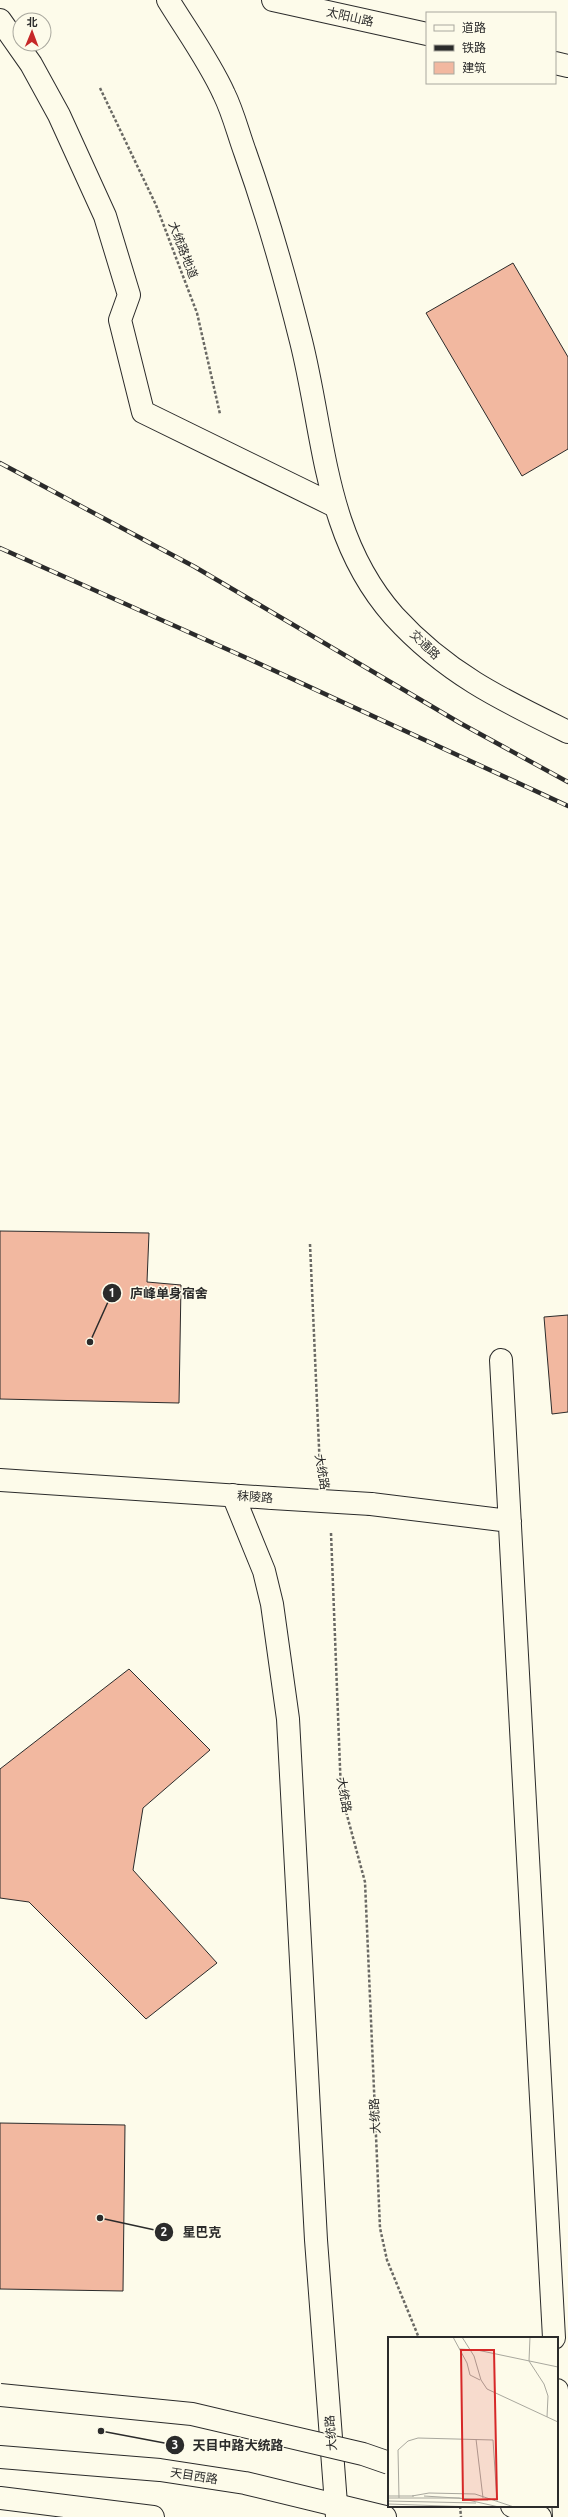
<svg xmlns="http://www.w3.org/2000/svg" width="568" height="2517" viewBox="0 0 568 2517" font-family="Ubuntu,'Noto Sans SC',sans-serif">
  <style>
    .building { fill: #f2b8a0; stroke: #2b2b2b }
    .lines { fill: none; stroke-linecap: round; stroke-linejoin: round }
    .minor-casing { stroke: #2b2b2b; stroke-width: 24 }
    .major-casing { stroke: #2b2b2b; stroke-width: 24 }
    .highway-casing { stroke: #2b2b2b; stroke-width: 24 }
    .path { stroke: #6a6964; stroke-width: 2.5; stroke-dasharray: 3 2; stroke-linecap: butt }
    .minor { stroke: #fdfbea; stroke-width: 22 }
    .major { stroke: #fdfbea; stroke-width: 22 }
    .highway { stroke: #fdfbea; stroke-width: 22 }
    .rail-casing { stroke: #2b2b2b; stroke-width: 4.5 }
    .rail { stroke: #fdfbea; stroke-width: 3; stroke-dasharray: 9; stroke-linecap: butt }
    .minor-bridge-casing { stroke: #2b2b2b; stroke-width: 24; stroke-linecap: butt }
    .highway-bridge-casing { stroke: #2b2b2b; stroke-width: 24; stroke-linecap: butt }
    .minor-bridge { stroke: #fdfbea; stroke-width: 22 }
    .highway-bridge { stroke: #fdfbea; stroke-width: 22 }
    .labels { text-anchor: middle; stroke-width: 3; stroke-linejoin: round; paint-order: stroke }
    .street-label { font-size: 12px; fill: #2b2b2b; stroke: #fdfbea }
    .inset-road { fill: none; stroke: #a9a89e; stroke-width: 1 }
    .view { fill: #d62828; fill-opacity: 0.15; stroke: #d62828; stroke-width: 2 }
    .inset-edge { fill: none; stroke: #2b2b2b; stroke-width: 2 }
    .leader { fill: none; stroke: #2b2b2b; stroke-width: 1.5 }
    .callout-dot { fill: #2b2b2b; stroke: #fdfbea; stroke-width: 1.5 }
    .mark-label { font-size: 12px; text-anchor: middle; font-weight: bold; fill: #fff }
    .callout-label { font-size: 13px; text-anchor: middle; font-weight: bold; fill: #2b2b2b; stroke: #fdfbea; stroke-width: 3; stroke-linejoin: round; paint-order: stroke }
  </style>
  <rect width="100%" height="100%" fill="#fdfbea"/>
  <path class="building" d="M513,263L568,357V449L522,476L426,313Z
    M0,1231L149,1233L147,1282L181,1285L179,1403L0,1399Z
    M568,1315V1412L552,1414L544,1317Z
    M129,1669L210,1750L143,1808L133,1870L217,1963L146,2019L29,1902L0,1898V1769Z
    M0,2123L125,2125L123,2291L0,2289Z"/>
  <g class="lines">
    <defs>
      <path id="minor" d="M168,0C187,31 209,61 224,94C233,112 238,133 245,152C267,214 285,277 301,341C325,437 324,537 394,616C446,673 500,699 568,732
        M273,0L427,34
        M0,20L31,64L59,115L105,216L129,295L120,320L143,412L335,506
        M555,63L568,66
        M501,1360L554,2338
        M0,1480L272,1498
        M233,1495L264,1571L272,1604L288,1719L316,2240L337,2517
        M371,1504L510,1521
        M557,2390L564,2517"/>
      <path id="major" d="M0,2457L160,2470L245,2483L385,2517"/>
      <path id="highway" d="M0,2498L153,2517
        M512,2506L540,2517"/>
    </defs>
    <use href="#minor" class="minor-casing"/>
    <use href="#major" class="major-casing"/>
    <use href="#highway" class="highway-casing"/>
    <path class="path" d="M100,88L156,205L197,313L220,414
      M310,1244L320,1470
      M331,1533L341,1793L365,1882L380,2228L387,2260L419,2338
      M460,2506L461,2517"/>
    <use href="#minor" class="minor"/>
    <use href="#major" class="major"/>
    <use href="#highway" class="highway"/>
    <defs>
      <path id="rail" d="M0,463L195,567L460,723L568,782
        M0,548L249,659L568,806"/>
    </defs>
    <use href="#rail" class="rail-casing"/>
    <use href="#rail" class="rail"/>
    <defs>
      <path id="minor-bridge" d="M272,1498L371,1504"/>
      <path id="highway-bridge" d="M0,2395L192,2414L363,2454L389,2463"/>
    </defs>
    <use href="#minor-bridge" class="minor-bridge-casing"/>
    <use href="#highway-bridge" class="highway-bridge-casing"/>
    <use href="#minor-bridge" class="minor-bridge"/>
    <use href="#highway-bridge" class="highway-bridge"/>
  </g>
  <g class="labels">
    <g class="street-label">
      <text transform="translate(350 17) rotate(13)" y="4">太阳山路</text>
      <text transform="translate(183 250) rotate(69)" y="4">大统路地道</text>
      <text transform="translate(425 645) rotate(44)" y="4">交通路</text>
      <text transform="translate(322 1472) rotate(80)" y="4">大统路</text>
      <text transform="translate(255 1497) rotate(4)" y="4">秣陵路</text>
      <text transform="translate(344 1795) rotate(80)" y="4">大统路</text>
      <text transform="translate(375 2116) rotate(-93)" y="4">大统路</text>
      <text transform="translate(331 2433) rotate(-95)" y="4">大统路</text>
      <text transform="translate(194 2476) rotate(9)" y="4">天目西路</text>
    </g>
  </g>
  <g transform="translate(388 2337)">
    <rect width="170" height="170" fill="#fdfbea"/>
    <path class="inset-road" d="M65,0L79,26L82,38L92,43M74,0L86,19L93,43L99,52L170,85M142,0L141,24L156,47L160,59L159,80M71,12L89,13L170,30M88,102L95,161M10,113L20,104L30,101L105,103L109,164M10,113L11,161M0,159H26M24,159L41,156L87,157L126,170M36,159L100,163M0,161H71L111,170M0,164L88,166M0,167L86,170"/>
    <path class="view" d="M73,13H106L109,162L75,163Z"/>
    <rect width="170" height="170" class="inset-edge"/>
  </g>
  <path class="leader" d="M90 1342L112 1293M100 2218L164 2232M101 2431L175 2445"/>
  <g class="callout-dot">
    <circle cx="90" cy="1342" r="4"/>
    <circle cx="100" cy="2218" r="4"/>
    <circle cx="101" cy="2431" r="4"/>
    <circle cx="112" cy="1293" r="10"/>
    <circle cx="164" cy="2232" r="10"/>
    <circle cx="175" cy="2445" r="10"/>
  </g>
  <g class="mark-label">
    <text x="112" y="1297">1</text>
    <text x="164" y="2236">2</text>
    <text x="175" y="2449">3</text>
  </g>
  <g class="callout-label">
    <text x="169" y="1298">庐峰单身宿舍</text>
    <text x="202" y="2237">星巴克</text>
    <text x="238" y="2450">天目中路大统路</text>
  </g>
  <rect x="426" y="12" width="130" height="72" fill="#fdfbea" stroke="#a9a89e"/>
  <rect x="434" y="25" width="20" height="6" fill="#fdfbea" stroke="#a9a89e"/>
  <text x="462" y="32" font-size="12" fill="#2b2b2b">道路</text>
  <rect x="434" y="45" width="20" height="6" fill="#2b2b2b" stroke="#a9a89e"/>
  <text x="462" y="52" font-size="12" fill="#2b2b2b">铁路</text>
  <rect x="434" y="62" width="20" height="12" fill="#f2b8a0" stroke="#a9a89e"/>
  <text x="462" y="72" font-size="12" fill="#2b2b2b">建筑</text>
  <g transform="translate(32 32) rotate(1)"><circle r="19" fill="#fdfbea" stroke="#a9a89e"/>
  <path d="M0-3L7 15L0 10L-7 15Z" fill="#c62828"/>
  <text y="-6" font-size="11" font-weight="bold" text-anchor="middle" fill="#2b2b2b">北</text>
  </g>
</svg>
